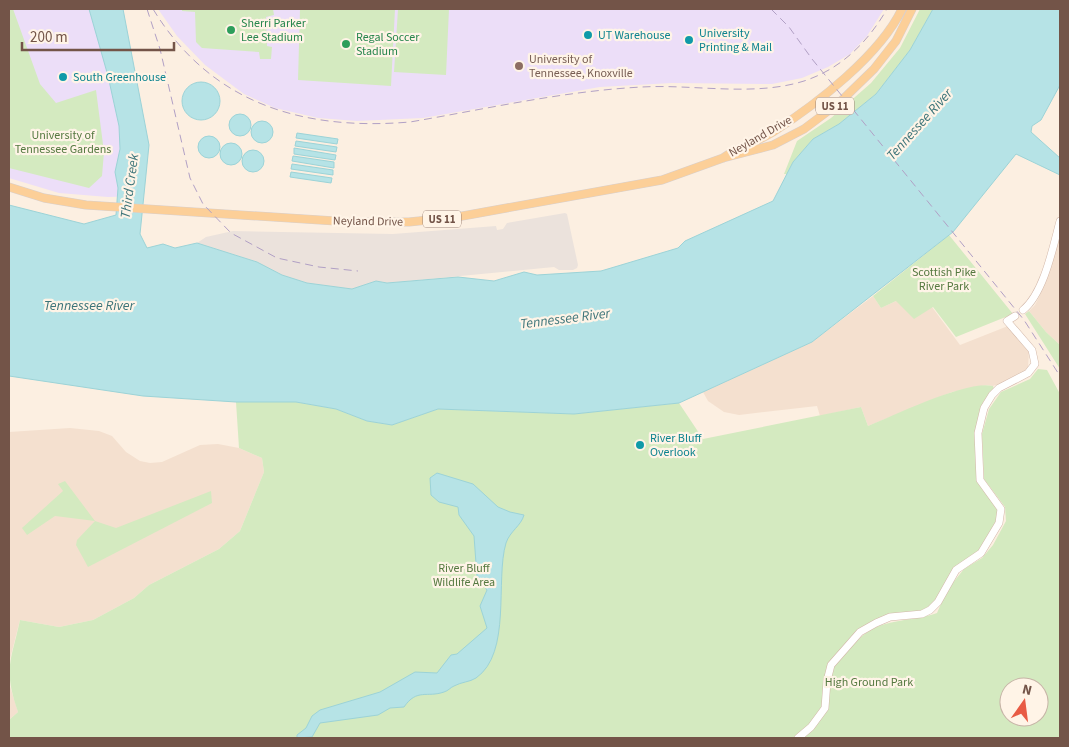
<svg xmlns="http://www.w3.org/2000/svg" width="1069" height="747" viewBox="0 0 1069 747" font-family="'Source Sans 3',sans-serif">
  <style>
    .residential { fill: #f4e0cf }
    .industrial { fill: #ebe2dc }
    .education { fill: #ecdef8 }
    .green { fill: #d4eac0; fill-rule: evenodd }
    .water { fill: #b6e3e6; stroke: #9cd3d7 }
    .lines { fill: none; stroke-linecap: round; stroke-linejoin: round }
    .secondary-casing { stroke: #d2b7a8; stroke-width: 8 }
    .primary-casing { stroke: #d8cfcc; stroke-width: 9 }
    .secondary { stroke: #fff; stroke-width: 7 }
    .primary { stroke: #fccf98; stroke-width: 8 }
    .rail { stroke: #b1a0c5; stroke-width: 1; stroke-dasharray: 8 5; stroke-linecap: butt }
    .leisure-dot { fill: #2e9e5b; stroke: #fff4e7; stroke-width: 2 }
    .culture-dot { fill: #0f9aa8; stroke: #fff4e7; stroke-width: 2 }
    .education-dot { fill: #8d6e63; stroke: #fff4e7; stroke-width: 2 }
    .labels { text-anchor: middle; stroke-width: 4.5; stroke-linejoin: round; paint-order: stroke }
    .shield { fill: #fff4e7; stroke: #9d8478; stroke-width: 1 }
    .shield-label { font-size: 11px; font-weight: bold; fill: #735448 }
    .leisure-label { font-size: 12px; fill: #27864d; stroke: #fff4e7; text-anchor: start }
    .culture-label { font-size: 12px; fill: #0d838f; stroke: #fff4e7; text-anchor: start }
    .education-label { font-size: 12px; fill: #785e54; stroke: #fff4e7; text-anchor: start }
    .park-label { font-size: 12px; fill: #557940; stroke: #fff4e7 }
    .street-label { font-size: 12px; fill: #735448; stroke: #fff4e7 }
    .water-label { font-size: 14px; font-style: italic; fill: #3c7479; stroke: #fff4e7 }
  </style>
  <rect width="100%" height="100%" fill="#fcefe1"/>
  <path class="residential" d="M1060,230V345L1046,332L1029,311L1035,305L1040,295Z
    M873,296L881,308L896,301L932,307L960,345L1008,326L1029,351L1028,367L1018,377L993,386L987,385L952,392L868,426L861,407L820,416L817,406L739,415L724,412L708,401L703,392L812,342Z
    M70,428L99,431L112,436L126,452L140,461L150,463L162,462L200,445L218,444L239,448L262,458L264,472L240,531L219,549L149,585L134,598L93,620L59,627L20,620L9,663V432Z
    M9,683L18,712L9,720Z"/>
  <path class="industrial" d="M565,213L567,214L578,265L577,268L573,270H559L554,267L387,283L376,281L352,289L307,283L282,275L257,262L197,243L206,237L233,231L393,234L496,226L497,230L503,229L507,223Z"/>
  <path class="education" d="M9,9H123L149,145L143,196L108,197L59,193L9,178Z
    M158,9H884L867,36L850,54L828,67L802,78L772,84L672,83L600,87L423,118L357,121L318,118L275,108L244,94L205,65L177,36Z"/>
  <path class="green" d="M9,9H13L40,84L56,103L96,90L104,152L102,176L89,188L9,168Z
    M182,9H273L274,15L266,17L267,46L272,47L271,59H260L259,52L202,48L196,42L195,12L182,11Z
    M300,9H395L391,86L298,80Z
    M398,9H449L446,75L394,72Z
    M920,9H933L910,50L876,94L839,124L813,139L793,162L787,174H784L797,141L831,118L871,83L900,48Z
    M949,235L1013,314L956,337L933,307L914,319L896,301L881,308L873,296Z
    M1029,311L1046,332L1060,345V369L1025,314Z
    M1038,369L1047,370L1060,394V738H9V720L18,712C3,669 11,662 20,620L59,627L93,620L134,598L149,585L219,549L240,531L264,472L262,458L239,448L236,402H296L336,409L367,421L392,425L438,409L574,414L679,403L703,439L861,407L868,426C896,415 966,380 993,386L994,389L983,402L984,408L980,426V480L1001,509L1000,518L981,553L966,562L930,610L876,622L854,640H858C880,617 909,623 937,613L947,590L964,569L982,558L993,545L1006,521L1005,507L984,479L982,434L989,409L1001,392L1030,379ZM1009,687H1039V717H1009Z
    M65,481L95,521L116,528L211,491L212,503L88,567L76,545L77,540L95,521L55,516L27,535L22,528L63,491L58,484Z"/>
  <path class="water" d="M89,9H123L149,145L140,234L147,248L163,244L175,248L197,243L257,262L282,275L307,283L352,289L376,281L387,283L458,277L494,281L524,272L537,275L601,271L678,248L685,241L773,201L793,162L813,139L839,124L876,94L910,50L933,9H1060V85L1041,120L1032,126L1031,132L1060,158V175L1016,154L953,232L812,342L679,403L574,414L438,409L392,425L367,421L336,409L296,402H236L143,396L9,376V205L84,224L116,215L118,188L115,172L120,149L119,126L108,76Z
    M182 101a19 19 0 1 1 38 0a19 19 0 1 1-38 0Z
    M229 125a11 11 0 1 1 22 0a11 11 0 1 1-22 0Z
    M251 132a11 11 0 1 1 22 0a11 11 0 1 1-22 0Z
    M297,133L338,139L337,144L296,138Z
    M198 147a11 11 0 1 1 22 0a11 11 0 1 1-22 0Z
    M296,141L337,147L336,152L295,146Z
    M220 154a11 11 0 1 1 22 0a11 11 0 1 1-22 0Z
    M294,148L336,155L335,160L294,154Z
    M242 161a11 11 0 1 1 22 0a11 11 0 1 1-22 0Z
    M293,156L334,162V168L292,161Z
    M292,164L333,170V175L291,169Z
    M291,172L332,178L331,183L290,177Z
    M437,473L473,484L498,507L510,512L524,515C521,526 510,531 506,543C495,580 512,653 476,678C470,682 461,682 454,686C451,687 448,691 444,692C427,698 417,688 404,707L390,708L378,715L320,723L312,737L297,738V735L306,728L312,716L320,710L380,692L415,672L437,673L451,655L457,654L487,628L480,606L487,590L477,577L474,536L459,515L458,507L439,502L431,495L430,478Z"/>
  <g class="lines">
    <defs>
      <path id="secondary" d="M1023,310C1044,293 1053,247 1060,221
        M798,738L811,727L825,708L827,681L831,665L860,632L876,623L890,617L922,614L930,610L938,602L956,570L981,553L999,523L1001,509L980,480L978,433L984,408L992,395L999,388L1028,373L1035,364L1032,350L1007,321L1015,316"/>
      <path id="primary" d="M723,158C738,147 757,142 773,132C817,104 880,55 902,9
        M9,187L44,198L86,205L351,222H409L457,217L662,180L723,158L773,145L804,129L840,102L874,69L896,41L912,9"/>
    </defs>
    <use href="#secondary" class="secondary-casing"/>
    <use href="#primary" class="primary-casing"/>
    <use href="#secondary" class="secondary"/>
    <use href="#primary" class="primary"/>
    <path class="rail" d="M147,9L160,49L190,178L203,204L231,233L277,258L319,267L358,271
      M153,9C211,104 303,131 410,122C486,109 564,91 642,87C693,84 754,97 804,81C841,69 868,42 887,9
      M771,9L789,27L812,59L1024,320L1060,376"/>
  </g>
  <g class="leisure-dot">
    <circle cx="231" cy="30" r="5"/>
    <circle cx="346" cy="44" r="5"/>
  </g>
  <g class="culture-dot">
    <circle cx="588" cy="35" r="5"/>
    <circle cx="689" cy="40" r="5"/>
    <circle cx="63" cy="77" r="5"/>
    <circle cx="640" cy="445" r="5"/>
  </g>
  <circle class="education-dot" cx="519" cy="66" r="5"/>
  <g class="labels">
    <g class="shield">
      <rect x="816" y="97.5" width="38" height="17" rx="4"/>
      <rect x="423" y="210.5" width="38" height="17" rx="4"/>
    </g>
    <g class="shield-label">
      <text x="835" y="110">US 11</text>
      <text x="442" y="223">US 11</text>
    </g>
    <g class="leisure-label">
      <text x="241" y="27">Sherri Parker<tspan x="241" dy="14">Lee Stadium</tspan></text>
      <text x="356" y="41">Regal Soccer<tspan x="356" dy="14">Stadium</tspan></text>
    </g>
    <g class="culture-label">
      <text x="699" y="37">University<tspan x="699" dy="14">Printing &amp; Mail</tspan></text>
      <text x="598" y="39">UT Warehouse</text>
      <text x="73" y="81">South Greenhouse</text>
      <text x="650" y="442">River Bluff<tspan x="650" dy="14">Overlook</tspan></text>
    </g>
    <g class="education-label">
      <text x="529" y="63">University of<tspan x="529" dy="14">Tennessee, Knoxville</tspan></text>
    </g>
    <g class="park-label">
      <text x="63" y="139">University of<tspan x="63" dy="14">Tennessee Gardens</tspan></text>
      <text x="944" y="276">Scottish Pike<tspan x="944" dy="14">River Park</tspan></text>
      <text x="464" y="572">River Bluff<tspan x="464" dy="14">Wildlife Area</tspan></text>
      <text x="869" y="686">High Ground Park</text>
    </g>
    <g class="street-label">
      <text transform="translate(760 136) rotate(-30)" y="4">Neyland Drive</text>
      <text transform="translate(368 221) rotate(1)" y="4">Neyland Drive</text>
    </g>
    <g class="water-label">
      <text transform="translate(919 124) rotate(-48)" y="5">Tennessee River</text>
      <text transform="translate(129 186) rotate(-82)" y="5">Third Creek</text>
      <text x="89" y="310">Tennessee River</text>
      <text transform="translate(565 318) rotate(-7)" y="5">Tennessee River</text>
    </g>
  </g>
  <rect width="1069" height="747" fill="none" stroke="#735448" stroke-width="20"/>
  <g transform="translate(1024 702) rotate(14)"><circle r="24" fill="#fff4e7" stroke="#c7b4a7"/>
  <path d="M0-4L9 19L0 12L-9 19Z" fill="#e85b44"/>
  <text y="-8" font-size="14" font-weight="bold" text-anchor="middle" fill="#735448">N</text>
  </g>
  <path d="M22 42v8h152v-8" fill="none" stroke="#735448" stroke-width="2.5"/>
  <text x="30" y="42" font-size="15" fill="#735448" stroke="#fff4e7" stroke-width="4" paint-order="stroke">200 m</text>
</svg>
